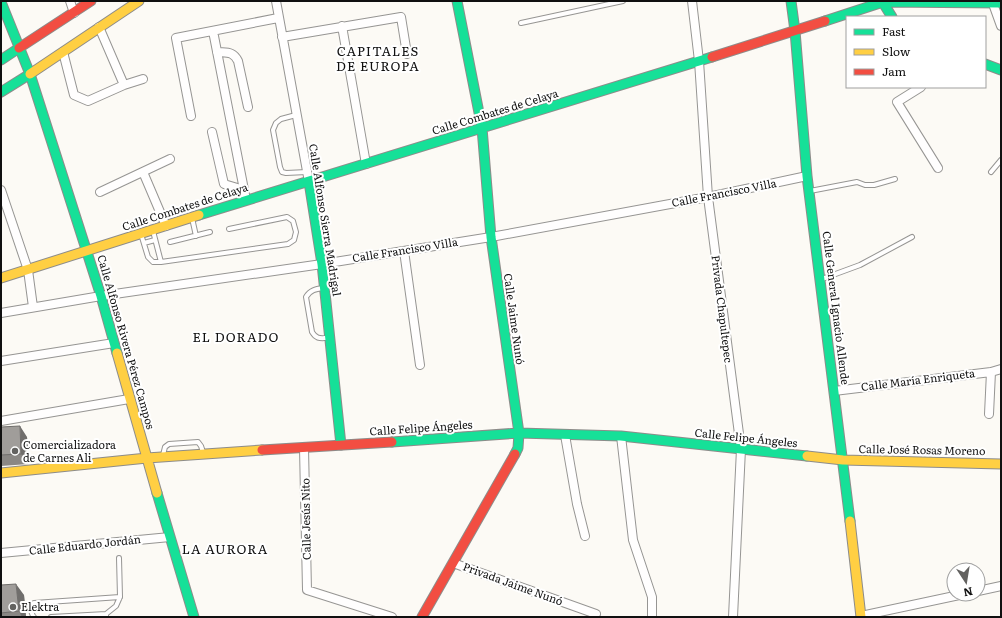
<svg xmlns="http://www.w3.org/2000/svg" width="1002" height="618" viewBox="0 0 1002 618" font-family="Literata,serif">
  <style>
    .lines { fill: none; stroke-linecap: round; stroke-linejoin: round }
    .lane-casing { stroke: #969593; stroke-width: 6 }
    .street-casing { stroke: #969593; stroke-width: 10 }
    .fast-casing { stroke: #8d8c8a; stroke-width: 11 }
    .slow-casing { stroke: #8d8c8a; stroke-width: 11 }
    .jam-casing { stroke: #8d8c8a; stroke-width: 11 }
    .lane { stroke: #fffefe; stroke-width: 4 }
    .street { stroke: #fffefe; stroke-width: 8 }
    .fast { stroke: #16e098; stroke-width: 9 }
    .slow { stroke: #ffcf43; stroke-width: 9 }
    .jam { stroke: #f24e42; stroke-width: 9 }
    .wall { fill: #8a8784 }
    .shaded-wall { fill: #706e6c }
    .building { fill: #a09d9a; stroke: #706e6c }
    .poi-dot { fill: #636260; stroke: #fff; stroke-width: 1.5 }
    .labels { text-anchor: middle; stroke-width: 4; stroke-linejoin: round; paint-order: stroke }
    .street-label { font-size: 11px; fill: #101010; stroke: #fff }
    .poi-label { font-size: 11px; fill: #101010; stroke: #fff; text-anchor: start }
    .quarter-label { font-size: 13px; letter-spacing: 1px; fill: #101010; stroke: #fff }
  </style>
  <rect width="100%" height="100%" fill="#fcfaf5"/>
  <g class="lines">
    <defs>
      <path id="lane" d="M521,23L623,1
        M296,115L281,119L276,123L273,130L280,167L282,172L286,173L307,172
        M991,172L1001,160
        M810,191L857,182L865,185H874L895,179
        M192,218L196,236
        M153,231L161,262
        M141,234L148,257L153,262H161L288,244L294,240L296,232L293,221L287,217L229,229
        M170,242L210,232
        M144,243L155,240
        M822,279L860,265L912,237
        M323,288C316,289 310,290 306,297L312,332C317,340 321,338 328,338
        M163,455L165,447L169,444L198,442L201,446L203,452
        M34,617L33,616L31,611V605L34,603L120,597
        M51,617L106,614
        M106,617V614L116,606L120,597L119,558"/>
      <path id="street" d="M70,1L74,13
        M276,1L309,182
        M692,1L699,61L708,197L741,449L733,617
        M992,1L1001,26
        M342,26L366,164
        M99,27L124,85
        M213,31L246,200
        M282,37L401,17L407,54
        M63,52L74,95L88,101L124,85L143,79
        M217,52C227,53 233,51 238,61L248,107
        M921,87L897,102L938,168
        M191,116L176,38L278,18
        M212,132L224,184L244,190
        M143,172L166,226
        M1,190L28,270L33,307
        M100,192L170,159
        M404,251L420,365
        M1,313L101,296L322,264L491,237L708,197L807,176
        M1,361L114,343
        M834,391L991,372L1001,369
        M989,414L991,372
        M1,421L129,399
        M565,435L577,504L585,536
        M621,436L633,540L652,597V617
        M304,448L307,590L392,617
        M1,553L170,537
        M453,563L596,614
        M978,591L1001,586
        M861,616L964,594"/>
      <path id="fast" d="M457,1L482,128L491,237L519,433L518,448L515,454
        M791,1L795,31L807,176L850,521
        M882,1L892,17
        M1,2L30,74
        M825,21L883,2L1001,3
        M1,60L19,48
        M985,64L1001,70
        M1,92L30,74L101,296L117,353
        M309,182L322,264L341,445
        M199,215L712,57
        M392,442L519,433L621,436L807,456
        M157,493L194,617"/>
      <path id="slow" d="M30,74L139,1
        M1,278L199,215
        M117,353L157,493
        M807,456L843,460L1001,464
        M1,473L147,458L262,450
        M850,521L861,617"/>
      <path id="jam" d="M19,48L91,1
        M712,57L825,21
        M262,450L392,442
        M422,617L515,454"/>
    </defs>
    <use href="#lane" class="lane-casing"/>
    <use href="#street" class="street-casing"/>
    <use href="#fast" class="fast-casing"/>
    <use href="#slow" class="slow-casing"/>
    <use href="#jam" class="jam-casing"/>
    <use href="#lane" class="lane"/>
    <use href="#street" class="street"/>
    <use href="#fast" class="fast"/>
    <use href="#slow" class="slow"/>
    <use href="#jam" class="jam"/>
  </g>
  <path class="wall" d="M1,427L27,437L29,464L1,466Z
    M1,585L24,595L26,617H1Z"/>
  <path class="shaded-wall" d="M20,426L27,437L29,464L21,454Z
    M16,584L24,595L26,617H22L19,611Z"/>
  <path class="building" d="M20,426L21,454L1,455V427Z
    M16,584L19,611L1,613V585Z"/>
  <g class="poi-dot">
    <circle cx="15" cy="451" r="4"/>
    <circle cx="13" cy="607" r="4"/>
  </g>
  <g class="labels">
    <g class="street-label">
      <text transform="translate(495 112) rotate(-17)" y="4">Calle Combates de Celaya</text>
      <text transform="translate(724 193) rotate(-11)" y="4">Calle Francisco Villa</text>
      <text transform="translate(185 207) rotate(-18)" y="4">Calle Combates de Celaya</text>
      <text transform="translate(325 220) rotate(81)" y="4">Calle Alfonso Sierra Madrigal</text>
      <text transform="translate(405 250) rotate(-9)" y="4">Calle Francisco Villa</text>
      <text transform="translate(836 308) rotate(83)" y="4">Calle General Ignacio Allende</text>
      <text transform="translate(722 309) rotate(83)" y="4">Privada Chapultepec</text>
      <text transform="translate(514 319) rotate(82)" y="4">Calle Jaime Nunó</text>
      <text transform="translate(126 342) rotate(74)" y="4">Calle Alfonso Rivera Pérez Campos</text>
      <text transform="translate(918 380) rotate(-7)" y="4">Calle María Enriqueta</text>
      <text transform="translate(421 428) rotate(-4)" y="4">Calle Felipe Ángeles</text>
      <text transform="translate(746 438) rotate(6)" y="4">Calle Felipe Ángeles</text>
      <text transform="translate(922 450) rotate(1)" y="4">Calle José Rosas Moreno</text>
      <text transform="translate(306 519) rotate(-91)" y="4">Calle Jesús Nito</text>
      <text transform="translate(85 545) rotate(-6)" y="4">Calle Eduardo Jordán</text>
      <text transform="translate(513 584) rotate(20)" y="4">Privada Jaime Nunó</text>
    </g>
    <g class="poi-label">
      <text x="23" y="449">Comercializadora<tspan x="23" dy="13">de Carnes Ali</tspan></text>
      <text x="21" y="611">Elektra</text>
    </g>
    <g class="quarter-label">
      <text x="378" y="56">CAPITALES<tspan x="378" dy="15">DE EUROPA</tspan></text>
      <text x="236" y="342">EL DORADO</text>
      <text x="225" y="554">LA AURORA</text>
    </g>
  </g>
  <rect width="1002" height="618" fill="none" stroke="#101010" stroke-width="4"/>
  <rect x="846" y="16" width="140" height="72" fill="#ffffff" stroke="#9f9f9f"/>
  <rect x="854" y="29" width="20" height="6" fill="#16e098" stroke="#9f9f9f"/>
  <text x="882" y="36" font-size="12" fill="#101010">Fast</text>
  <rect x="854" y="49" width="20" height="6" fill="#ffcf43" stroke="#9f9f9f"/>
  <text x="882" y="56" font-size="12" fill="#101010">Slow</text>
  <rect x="854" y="69" width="20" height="6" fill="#f24e42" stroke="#9f9f9f"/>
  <text x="882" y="76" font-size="12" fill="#101010">Jam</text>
  <g transform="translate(966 582) rotate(168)"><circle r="19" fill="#ffffff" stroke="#9f9f9f"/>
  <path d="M0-3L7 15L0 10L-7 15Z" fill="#636260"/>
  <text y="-6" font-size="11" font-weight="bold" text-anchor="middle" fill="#101010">N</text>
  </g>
</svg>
